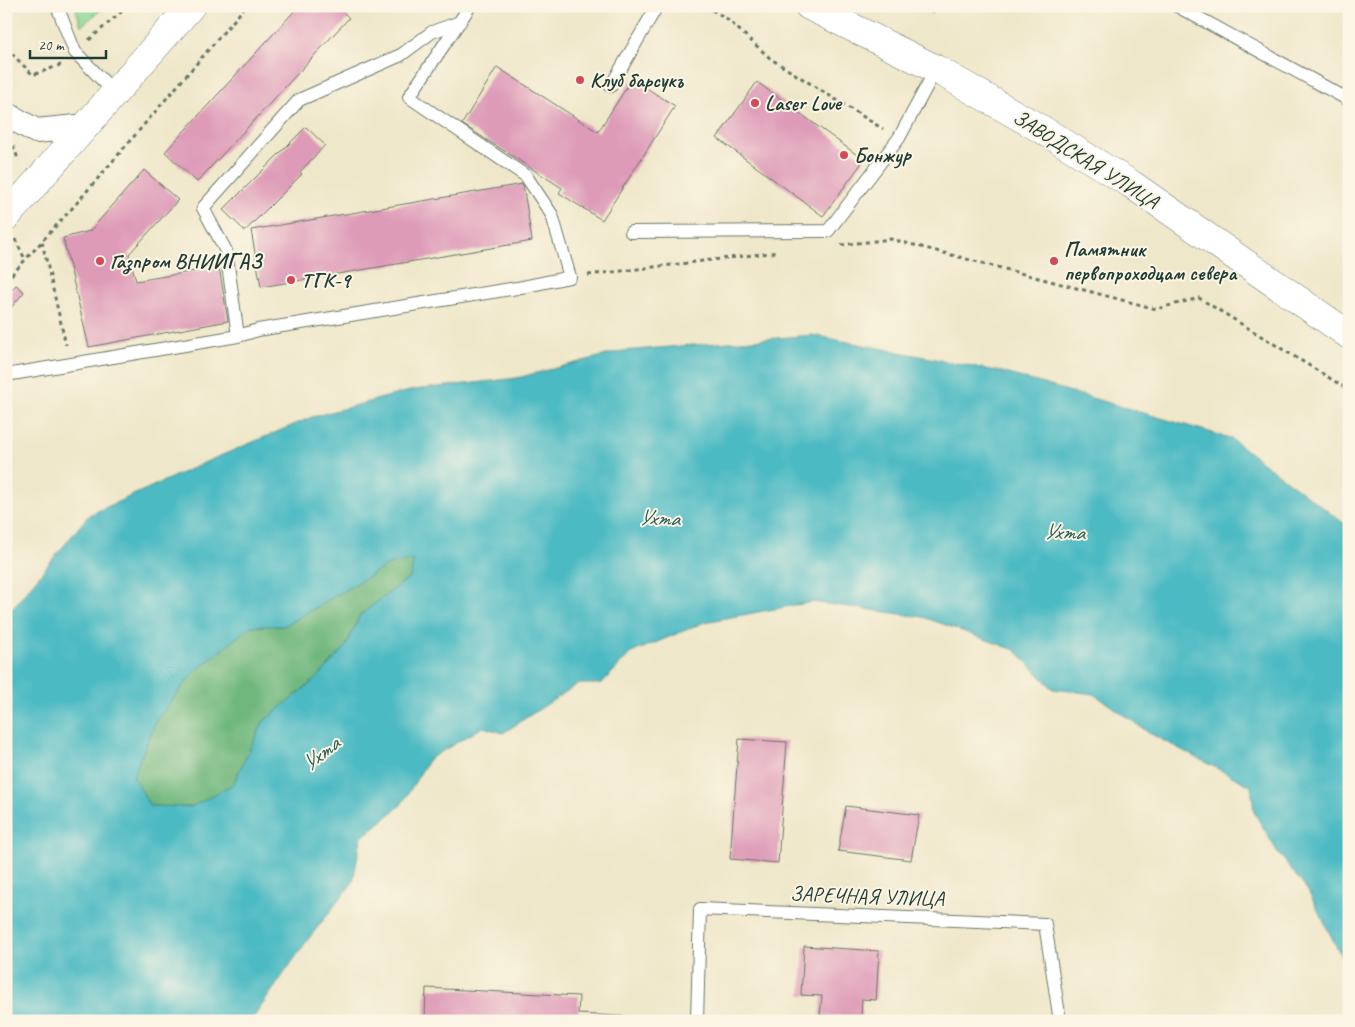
<svg xmlns="http://www.w3.org/2000/svg" width="1355" height="1027" viewBox="0 0 1355 1027" font-family="Caveat,sans-serif">
  <style>
    .green { fill: #8ad693; stroke: #548a64 }
    .forest { fill: #6fb77d; stroke: #477a58 }
    .water { fill: #4bbac3; stroke: #357c7c; fill-rule: evenodd }
    .building { fill: #de9bb8 }
    .lines { fill: none; stroke-linecap: round; stroke-linejoin: round }
    .service-casing { stroke: #687868; stroke-width: 14 }
    .minor-casing { stroke: #687868; stroke-width: 26 }
    .tertiary-casing { stroke: #687868; stroke-width: 29 }
    .secondary-casing { stroke: #687868; stroke-width: 29 }
    .path { stroke: #687868; stroke-width: 3; stroke-dasharray: 4 4; stroke-linecap: butt }
    .service { stroke: #fff; stroke-width: 12 }
    .minor { stroke: #fff; stroke-width: 24 }
    .tertiary { stroke: #fff; stroke-width: 28 }
    .secondary { stroke: #fff; stroke-width: 28 }
    .poi-dot { fill: #d1495b; stroke: #fcf5e5; stroke-width: 2 }
    .labels { text-anchor: middle; stroke-width: 4; stroke-linejoin: round; paint-order: stroke }
    .poi-label { font-size: 21px; font-weight: bold; fill: #1f3d34; stroke: #fcf5e5; text-anchor: start }
    .street-label { font-size: 21px; fill: #1f3d34; stroke: #fcf5e5 }
    .water-label { font-size: 22px; font-style: italic; fill: #2a5c58; stroke: #fcf5e5 }
  </style>
  <rect width="100%" height="100%" fill="#fcf5e5"/>
  <filter id="ink" filterUnits="userSpaceOnUse"><feTurbulence type="fractalNoise" baseFrequency=".02" numOctaves="2"/><feDisplacementMap in="SourceGraphic" scale="10" xChannelSelector="R" yChannelSelector="G"/><feConvolveMatrix kernelMatrix="1 2 1 2 8 2 1 2 1" color-interpolation-filters="sRGB"/></filter>
  <filter id="wash" filterUnits="userSpaceOnUse"><feTurbulence type="fractalNoise" baseFrequency=".0096" numOctaves="4" result="noise"/><feDisplacementMap in="SourceGraphic" scale="20" xChannelSelector="R" yChannelSelector="G"/><feGaussianBlur stdDeviation="1.12" result="paint"/><feColorMatrix in="noise" values="0 0 0 0 0 0 0 0 0 0 0 0 0 0 0 0 0 1.4 0 .05"/><feComposite in="paint" operator="in"/></filter>
  <g filter="url(#wash)">
    <rect width="100%" height="100%" fill="#efe7c9"/>
    <path class="green" d="M75,6H106L81,26Z"/>
    <path class="forest" d="M415,559L410,577L360,615L346,646L318,677L263,722L233,784L191,807L150,806L133,776L157,718L194,672L251,626H284L388,565Z"/>
    <path class="water" d="M812,335L1002,372L1230,438L1349,527V971L1308,891L1277,851L1254,812L1251,786L1149,733L1094,694L1053,689L1015,650L923,617L812,602L705,622L631,653L601,684H578L503,733L483,727L429,759L401,805L361,838L353,882L306,942L251,1021H6V616L89,515L208,461L312,417L413,390L517,378L622,351ZM414,560L410,577L360,615L346,646L318,677L263,722L233,784L191,807L150,806L133,776L157,719L194,672L251,626H284L388,565Z"/>
    <g id="blocks">
      <path class="building" d="M299,6H337L349,18L197,182L165,152Z
        M921,6H936L933,13Z
        M497,67L598,132L632,79L675,106L602,220L559,193L562,188L462,124Z
        M757,82L864,160L823,216L717,138Z
        M306,127L325,145L300,172L302,174L245,231L223,210Z
        M144,170L178,200L129,254L136,281L219,267L228,321L89,347L63,238L90,231Z
        M523,184L532,241L261,287L251,230Z
        M16,285L24,292L6,314V297Z
        M739,739L787,742L778,863L730,859Z
        M846,806L919,815L911,860L838,851Z
        M804,946L879,951L876,1000L862,999L861,1018L820,1015L822,996L801,995Z
        M426,988L579,996L578,1014L638,1017V1021H425Z"/>
    </g>
  </g>
  <g filter="url(#ink)">
    <use href="#blocks" fill-opacity="0" stroke="#687868" stroke-width="1"/>
    <g class="lines">
      <defs>
        <path id="service" d="M57,6L75,52L115,93
          M1177,6L1349,100
          M611,86L657,6
          M631,232L828,231L899,138L936,69
          M238,336L226,251L203,208L299,100L401,55L432,32L460,22
          M6,375L238,336L258,330L517,288L570,277L552,215L526,176L409,97L470,6
          M697,1021L700,909L1045,924L1060,1021"/>
        <path id="minor" d="M6,114L36,131L87,126"/>
        <path id="tertiary" d="M809,6L936,69L1046,132L1131,184L1349,335"/>
        <path id="secondary" d="M6,217L191,6"/>
      </defs>
      <use href="#service" class="service-casing"/>
      <use href="#minor" class="minor-casing"/>
      <use href="#tertiary" class="tertiary-casing"/>
      <use href="#secondary" class="secondary-casing"/>
      <path class="path" d="M705,6L726,18L771,59L883,129
        M89,40L128,6
        M6,48L33,75L63,64
        M13,146L19,161
        M15,239L25,259
        M42,242L66,345
        M841,245L891,239L1156,309L1199,298L1349,390
        M588,275L778,252
        M6,281L75,205L246,6"/>
      <use href="#service" class="service"/>
      <use href="#minor" class="minor"/>
      <use href="#tertiary" class="tertiary"/>
      <use href="#secondary" class="secondary"/>
    </g>
  </g>
  <g class="poi-dot">
    <circle cx="580" cy="80" r="5"/>
    <circle cx="755" cy="103" r="5"/>
    <circle cx="844" cy="155" r="5"/>
    <circle cx="100" cy="261" r="5"/>
    <circle cx="1054" cy="261" r="5"/>
    <circle cx="291" cy="280" r="5"/>
  </g>
  <g class="labels">
    <g class="poi-label">
      <text x="590" y="87">Клуб барсукъ</text>
      <text x="765" y="110">Laser Love</text>
      <text x="854" y="162">Бонжур</text>
      <text x="1064" y="256">Памятник<tspan x="1064" dy="24">первопроходцам севера</tspan></text>
      <text x="110" y="268">Газпром ВНИИГАЗ</text>
      <text x="301" y="287">ТГК-9</text>
    </g>
    <g class="street-label">
      <text transform="translate(1086 159) rotate(32)" y="7">ЗАВОДСКАЯ УЛИЦА</text>
      <text transform="translate(867 896) rotate(2)" y="7">ЗАРЕЧНАЯ УЛИЦА</text>
    </g>
    <g class="water-label">
      <text transform="translate(659 517) rotate(2)" y="8">Ухта</text>
      <text transform="translate(1064 531) rotate(2)" y="8">Ухта</text>
      <text transform="translate(320 753) rotate(-38)" y="8">Ухта</text>
    </g>
  </g>
  <rect width="1355" height="1027" fill="none" stroke="#fcf5e5" stroke-width="25"/>
  <path d="M30 50v8h76v-8" fill="none" stroke="#1f3d34" stroke-width="2.5"/>
  <text x="38" y="50" font-size="15" fill="#1f3d34" stroke="#fcf5e5" stroke-width="4" paint-order="stroke">20 m</text>
</svg>
